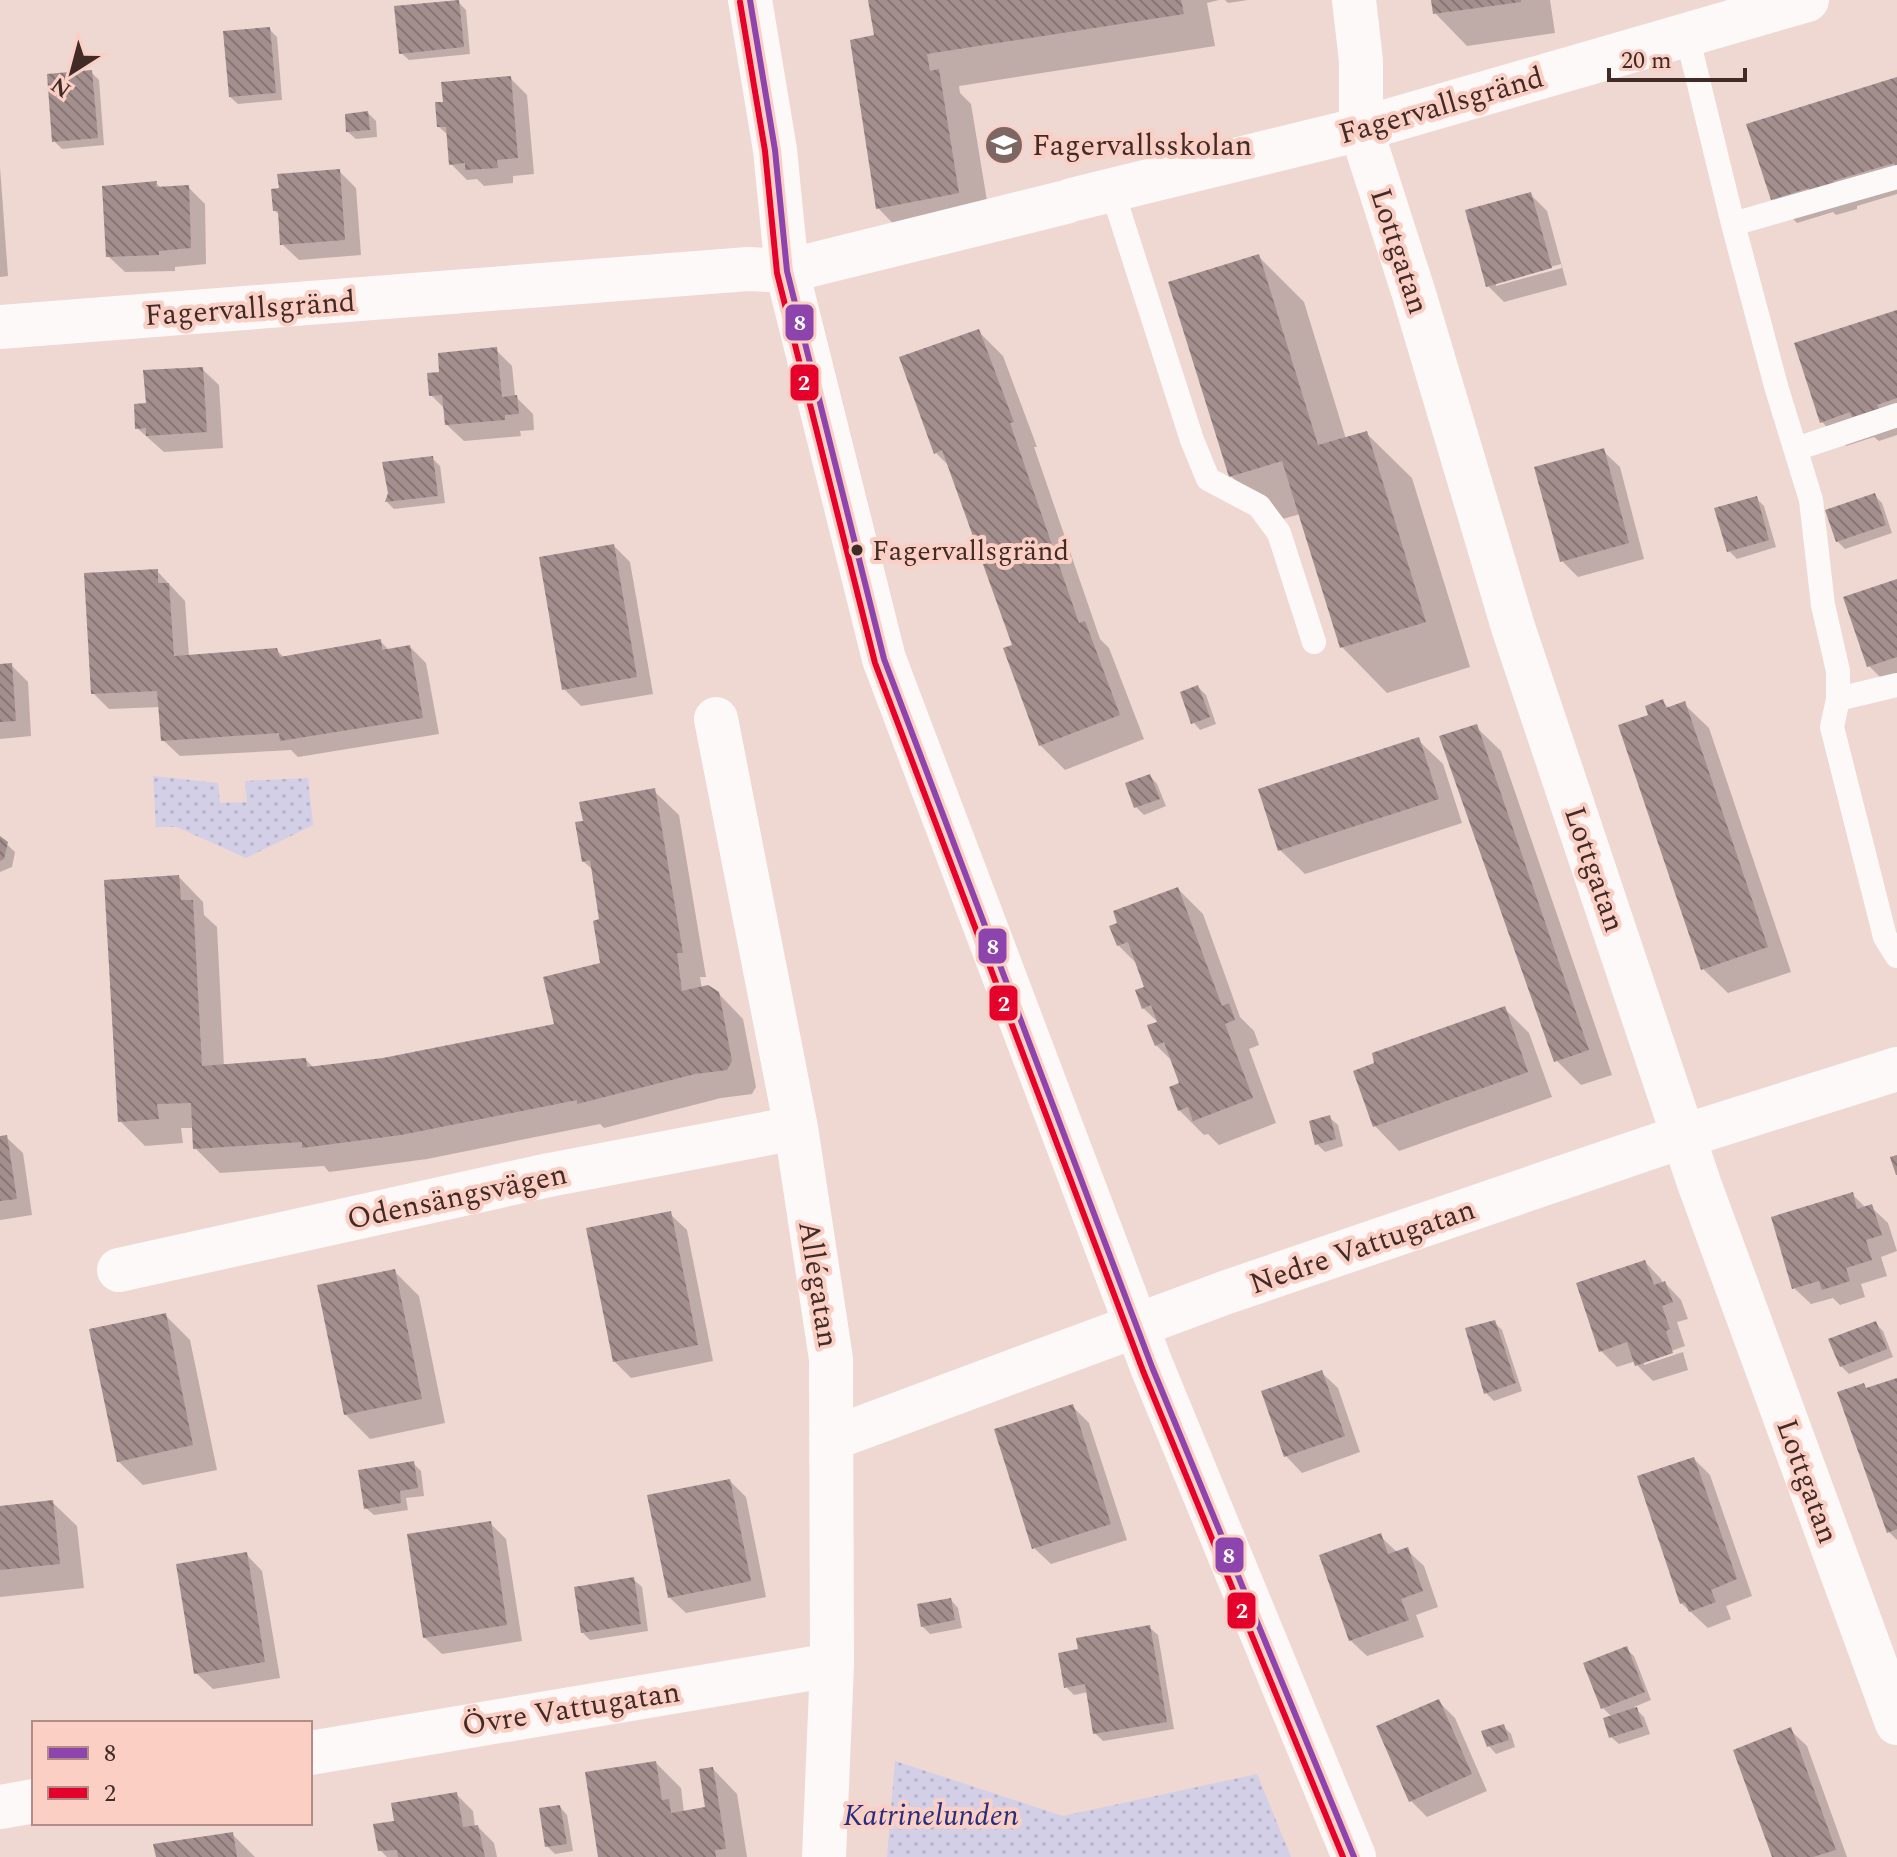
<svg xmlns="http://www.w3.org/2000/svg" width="1897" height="1857" viewBox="0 0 1897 1857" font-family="Spectral,serif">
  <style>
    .park { fill: url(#park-dots) }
    .shadow { fill: #0003; fill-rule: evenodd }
    .building { fill: url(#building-back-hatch) }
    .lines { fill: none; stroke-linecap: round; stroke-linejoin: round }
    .service { stroke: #fdf9f8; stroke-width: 24 }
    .minor { stroke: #fdf9f8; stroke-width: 44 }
    .bus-1-casing { stroke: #fccfc5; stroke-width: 12 }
    .bus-2-casing { stroke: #fccfc5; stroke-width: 12 }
    .bus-1 { stroke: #8e44ad; stroke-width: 6 }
    .bus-2 { stroke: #e4002b; stroke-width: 6 }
    .bus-dot { fill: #412b27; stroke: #fccfc5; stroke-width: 3 }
    .labels { text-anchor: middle; stroke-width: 8; stroke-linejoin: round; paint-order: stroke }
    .bus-label { font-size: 28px; fill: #412b27; stroke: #fccfc5; text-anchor: start }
    .street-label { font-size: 30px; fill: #412b27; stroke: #fccfc5 }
    .poi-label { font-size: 30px; fill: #412b27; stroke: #fccfc5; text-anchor: start }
    .park-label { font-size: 30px; font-style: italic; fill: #262e80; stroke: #fccfc5 }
    .line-badge { stroke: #fccfc5; stroke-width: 3 }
    .badge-label { font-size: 22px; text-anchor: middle; font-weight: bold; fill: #fff }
  </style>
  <defs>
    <pattern id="park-dots" width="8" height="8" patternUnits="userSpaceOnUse" patternTransform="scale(2)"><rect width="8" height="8" fill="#d2cfe7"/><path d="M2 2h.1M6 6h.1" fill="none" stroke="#b6b2c6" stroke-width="1.8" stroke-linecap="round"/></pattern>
    <pattern id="building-back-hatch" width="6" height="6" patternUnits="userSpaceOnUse" patternTransform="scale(2)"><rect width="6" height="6" fill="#a38f8e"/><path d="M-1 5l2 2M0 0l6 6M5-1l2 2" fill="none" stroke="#867574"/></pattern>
  </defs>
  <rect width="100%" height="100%" fill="#efd7d2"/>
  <path class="park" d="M153,776L218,783L220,803L247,802L245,781L308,778L313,825L246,858L177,827H156Z
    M895,1761L1063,1816L1257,1774L1291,1857H887Z"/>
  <path class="shadow" d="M870,0H1219L1207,3L1215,46L959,86L960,93L971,104L991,225L910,241L878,208L876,37Z
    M1225,0H1248L1228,3Z
    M1433,0H1550L1555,33L1467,46L1435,13Z
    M458,2L466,10L470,54L409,60L401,53Z
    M269,29L277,37L282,100L238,104L230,97Z
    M91,72L99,80L104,145L62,149L54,141Z
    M510,78L527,95L534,174L513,176V183L484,186L477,179L467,180L451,164L449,136L439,127Z
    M1897,79V194L1857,206V209L1836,215L1833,212L1797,223L1772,198Z
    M368,113L376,121L377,137L356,139L348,132Z
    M0,167L8,276L0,277Z
    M339,171L356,188L361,255L299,260L282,244L280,215L275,211L281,190Z
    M156,183L162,189L188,187L205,204L206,264L175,267V271L125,272L108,256Z
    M1530,194L1547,211L1567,285L1504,302L1488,286ZM1561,264L1562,268L1496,286V282Z
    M1258,256L1304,302L1346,439L1366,433L1412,478L1470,667L1387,693L1342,647L1300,514L1276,521L1231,476Z
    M1897,312V435L1879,441L1874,437L1846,446L1822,422Z
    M978,331L1003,356L1037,447H1034L1100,639L1109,648L1144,739L1065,770L1040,745L1015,646L950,467L936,453Z
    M496,350L512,366L515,396L533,414L534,430L520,431L521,436L464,441L447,425L446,410L431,395L442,374Z
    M202,369L219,385L223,448L164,452L137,428Z
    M1603,451L1620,467L1644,559L1578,577L1562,561Z
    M432,458L440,466L445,503L394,509L387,502Z
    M1874,495L1882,503L1892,533L1845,549L1837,541Z
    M1756,498L1764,506L1776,547L1737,559L1729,551Z
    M614,546L630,562L653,694L581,706L564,689Z
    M157,571L185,601L189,657L276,650L285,658L381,642L390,651L410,647L426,663L439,734L298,757L291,750L180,756L163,740L161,707L109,709L93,693Z
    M1897,581V689L1894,691L1869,666Z
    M11,665L28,682L31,736L0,739V666Z
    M1198,687L1206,695L1216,724L1200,730L1193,722Z
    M1663,702L1670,709L1684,704L1709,728L1791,972L1728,993L1703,969L1650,716Z
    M1476,727L1501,751L1612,1075L1581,1085L1556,1060Z
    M1418,740L1443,764L1462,823L1305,874L1280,850Z
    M1150,776L1157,784L1166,806L1144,815L1136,807Z
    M654,791L679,815L706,977H700L702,989L718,993L743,1019L756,1087L752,1094L721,1098L604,1128L600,1124L427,1159L329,1172L324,1166L220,1173L195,1148L194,1128H181L183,1143L145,1146L120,1121L179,877L203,902L204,915L217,927L224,1066L306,1060L314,1068L383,1060L557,1025L602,965L601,921L594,871L583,861Z
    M0,838L15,852L12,867L0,872Z
    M1178,889L1203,914L1240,1017L1254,1031L1259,1045L1249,1049L1276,1123L1219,1145L1208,1134L1204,1135L1179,1110L1182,1085L1173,1062L1156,1045L1159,1023L1143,1008L1147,988L1138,965L1118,945Z
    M1504,1008L1529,1033L1552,1097L1399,1151L1375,1126Z
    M1330,1118L1338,1125L1343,1146L1325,1152L1317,1144Z
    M6,1137L23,1153L32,1215L0,1220V1138Z
    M1852,1194L1866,1208L1871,1207L1888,1223L1897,1251L1881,1257L1887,1276L1861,1284L1865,1297L1840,1305L1833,1298L1811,1304L1794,1288Z
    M670,1214L687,1230L713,1361L631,1378L614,1361Z
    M1645,1262L1661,1279L1663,1284L1665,1283L1681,1300L1688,1319L1677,1322L1685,1346L1644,1361V1365L1683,1352L1688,1370L1653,1381L1637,1365L1636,1361L1617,1367L1601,1351Z
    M394,1271L419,1296L445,1423L370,1439L345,1414Z
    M165,1315L190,1340L217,1470L143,1485L118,1461Z
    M1494,1322L1502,1330L1522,1391L1494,1401L1486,1393Z
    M1875,1323L1883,1331L1893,1357L1849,1374L1841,1366Z
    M1321,1372L1338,1388L1360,1452L1302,1473L1286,1456Z
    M1897,1380V1540L1889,1532L1868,1390Z
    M1073,1407L1089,1423L1127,1540L1051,1564L1034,1548Z
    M1694,1459L1710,1475L1752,1596L1726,1606L1731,1619L1708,1628L1681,1603Z
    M413,1463L421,1471L424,1496L406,1498L408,1510L374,1515L366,1508Z
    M730,1481L746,1497L766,1597L686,1613L669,1597Z
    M52,1502L77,1526L84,1588L0,1597V1508Z
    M490,1523L506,1539L522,1641L442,1654L425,1638Z
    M1380,1536L1398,1553L1407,1550L1424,1566L1438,1607L1416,1615L1424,1637L1367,1656L1350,1640Z
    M246,1554L262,1571L280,1678L213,1689L196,1673Z
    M634,1580L642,1587L648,1631L590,1640L582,1632Z
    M951,1600L958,1608L962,1628L930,1634L922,1626Z
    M1150,1628L1158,1635L1174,1729L1103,1741L1095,1733L1088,1692L1074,1695L1066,1687L1080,1651Z
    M1626,1649L1634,1656L1651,1700L1634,1707L1644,1717L1650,1734L1619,1744L1611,1737L1612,1717L1603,1708L1586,1664Z
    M1439,1702L1455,1718L1487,1791L1427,1817L1410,1800Z
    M1503,1726L1511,1734L1515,1747L1496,1754L1489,1746Z
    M1790,1730L1807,1746L1847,1857H1774Z
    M656,1763L681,1788L684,1813L707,1809L713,1769L737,1794L747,1857H600Z
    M456,1794L473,1811L475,1827H478L494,1843L497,1857H387L380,1850Z
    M560,1807L567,1815L573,1851L555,1854L547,1846Z
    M232,1834L255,1857H158Z"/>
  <path class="building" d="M459,0L464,47L399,54L394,6Z
    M868,0H1181L1184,14L927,54L930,71L939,69L959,193L876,209L850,40L874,35Z
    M1431,0H1521V2L1433,14Z
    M270,27L276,93L229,97L223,31Z
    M92,70L98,138L52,142L47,74Z
    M511,76L518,158L497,160L498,168L465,170V163L449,165L446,127H437L435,102H443L441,82Z
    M1897,77V169L1894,163L1833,181L1834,185L1810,191L1809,188L1771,200L1746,124Z
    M368,111L370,130L346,132L345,114Z
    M340,169L345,240L280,245L278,211H273L271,189L279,188L277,174Z
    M157,181L156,187L189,185L191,248L159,251V255L106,257L102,186Z
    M1531,192L1552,268L1486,287L1465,210Z
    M1259,254L1318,445L1367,431L1426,622L1340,648L1282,461L1229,477L1168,282Z
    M1897,310V398L1877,405L1879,409L1852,417L1850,412L1820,423L1794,343Z
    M979,329L1014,422L1010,423L1079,623L1085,621L1120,715L1039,746L1003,648L1012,645L942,450L934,454L899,357Z
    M497,347L502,397L517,395L519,414L505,415V420L445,425L442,395L429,396L427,373L439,372L438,353Z
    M203,367L207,432L146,436V428L135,429L134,404L146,403L143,370Z
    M1604,448L1629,543L1560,562L1534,467Z
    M433,456L438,496L385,502L388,493L382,462Z
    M1875,493L1886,525L1836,542L1825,510Z
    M1757,496L1769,540L1727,552L1714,508Z
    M614,544L637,677L562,690L539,557Z
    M158,569V583H169L174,656L277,648L280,657L381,639L382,650L410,645L423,718L280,741L279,733L161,741L157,691L91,694L84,573Z
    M1897,579V657L1867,667L1843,597Z
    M12,663L16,721L0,722V664Z
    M1198,685L1210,717L1191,724L1180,692Z
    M1663,699L1666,708L1685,701L1768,947L1701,970L1618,725L1648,715L1645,706Z
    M1477,724L1589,1050L1554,1062L1439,736Z
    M1419,737L1439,799L1278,851L1258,789Z
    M1150,774L1160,799L1134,808L1125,783Z
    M655,788L683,953H677L682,991L708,985L719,992L732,1061L727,1070L695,1074L577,1104V1100L401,1135L302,1148V1142L193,1149L191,1103L157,1104L159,1119L118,1122L104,880L179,875L181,900H193L202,1066L306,1058L307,1067L383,1058L554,1024L543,977L600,963L593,921L599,919L590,860L582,862L575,822L583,821L579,802Z
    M0,836L8,842L4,859L0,861Z
    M1178,887L1222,1006L1229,1003L1235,1020L1225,1024L1253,1098L1193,1121L1188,1107L1178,1111L1169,1087L1179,1083L1164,1042L1155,1046L1150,1034L1147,1025L1157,1022L1151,1005L1142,1009L1135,990L1144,987L1128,942L1117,946L1109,926L1117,923L1113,911Z
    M1505,1006L1528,1072L1373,1127L1353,1071L1374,1063L1372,1053Z
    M1330,1115L1336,1139L1315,1145L1309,1121Z
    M7,1135L17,1199L0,1201V1136Z
    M1897,1155V1175H1896L1890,1157Z
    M1853,1192L1857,1209L1872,1204L1882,1235L1866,1240L1872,1260L1846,1268L1850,1281L1822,1290L1819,1281L1792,1289L1771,1217Z
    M671,1211L698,1345L613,1362L586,1228Z
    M1645,1260L1654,1285L1665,1281L1673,1302L1662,1306L1670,1329L1666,1331L1673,1353L1635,1366L1627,1342L1599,1352L1576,1283Z
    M395,1269L422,1399L344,1415L317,1285Z
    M166,1313L193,1445L117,1462L89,1329Z
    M1495,1320L1516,1383L1484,1394L1465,1328Z
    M1876,1321L1887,1349L1840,1367L1828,1339Z
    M1322,1370L1345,1436L1284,1457L1261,1391Z
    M1897,1378V1529L1887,1533L1837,1392L1864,1383L1866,1388Z
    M1073,1404L1111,1524L1032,1549L994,1429Z
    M1694,1457L1737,1579L1711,1590L1716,1602L1689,1612L1685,1602L1680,1604L1637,1476Z
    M414,1461L418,1488L400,1491L401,1503L364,1509L358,1470Z
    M730,1479L751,1581L668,1598L647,1495Z
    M53,1500L60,1564L0,1570V1506Z
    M491,1521L507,1625L423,1638L407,1534Z
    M1381,1533L1388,1554L1408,1547L1423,1591L1401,1599L1409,1620L1349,1641L1319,1555Z
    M247,1552L265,1662L194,1674L176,1564Z
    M634,1577L641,1624L581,1633L574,1587Z
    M951,1598L955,1620L921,1627L917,1604Z
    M1150,1625L1167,1722L1093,1734L1085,1684L1064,1688L1058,1653L1078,1649L1076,1638Z
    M1627,1646L1645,1692L1601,1709L1583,1663Z
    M1439,1699L1472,1774L1409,1802L1376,1726Z
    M1637,1707L1643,1727L1609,1738L1603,1718Z
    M1504,1724L1509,1740L1487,1747L1481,1731Z
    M1791,1727L1836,1850L1813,1857H1772L1733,1750Z
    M656,1761L662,1800L669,1799L671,1813L705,1807L699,1769L713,1767L726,1849L715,1850L716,1857H598L585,1772Z
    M457,1792L463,1827L478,1825L485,1857H398L397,1850L378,1851L373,1824L394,1821L391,1803Z
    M560,1805L567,1844L545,1847L539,1808Z
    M233,1832L237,1857H156L153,1844Z"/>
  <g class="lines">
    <path class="service" d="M1687,35L1733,224L1776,386L1811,500L1823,605L1838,671V699L1832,727L1885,937L1897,956
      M1112,190L1192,440L1208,479L1259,506L1279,533L1314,642
      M1733,224L1897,177
      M1796,449L1897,415
      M1838,699L1897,685"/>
    <path class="minor" d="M750,0L775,150L787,271L884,659L1152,1367L1354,1857
      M1354,0L1361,61V129L1414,294L1513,627L1699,1183L1897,1723
      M1071,200L1361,129L1807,0
      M0,327L748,269L787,271L1066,202
      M716,719L796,1128L831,1359L832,1665L824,1857
      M119,1270L549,1175L796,1128
      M831,1439L1227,1292L1684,1136L1897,1069
      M310,1753L832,1665
      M0,1807L34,1801"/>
    <defs>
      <path id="bus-1" d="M750,0L775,150L787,271L884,659L1152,1367L1354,1857"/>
      <path id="bus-2" d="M740,2L765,151L777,273L875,663L1143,1371L1343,1857"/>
    </defs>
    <use href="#bus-1" class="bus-1-casing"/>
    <use href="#bus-2" class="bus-2-casing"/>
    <use href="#bus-1" class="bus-1"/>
    <use href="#bus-2" class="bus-2"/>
  </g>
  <defs>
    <symbol id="school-disc" viewBox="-11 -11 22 22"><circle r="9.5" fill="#7e6763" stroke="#fccfc5"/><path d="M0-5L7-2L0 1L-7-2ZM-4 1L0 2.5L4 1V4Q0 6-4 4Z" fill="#fff"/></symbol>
  </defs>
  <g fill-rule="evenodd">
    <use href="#school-disc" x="982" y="123" width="44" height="44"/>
  </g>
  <circle class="bus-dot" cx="857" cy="550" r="7"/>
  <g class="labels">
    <g class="bus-label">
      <text x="872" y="560">Fagervallsgränd</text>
    </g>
    <g class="street-label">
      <text transform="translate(1441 105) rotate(-16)" y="10">Fagervallsgränd</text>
      <text transform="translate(1400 251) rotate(72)" y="10">Lottgatan</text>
      <text transform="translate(250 308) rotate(-4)" y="10">Fagervallsgränd</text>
      <text transform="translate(1595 869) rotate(71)" y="10">Lottgatan</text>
      <text transform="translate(457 1196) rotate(-12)" y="10">Odensängsvägen</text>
      <text transform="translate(1362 1246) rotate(-19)" y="10">Nedre Vattugatan</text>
      <text transform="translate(819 1284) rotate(81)" y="10">Allégatan</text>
      <text transform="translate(1808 1481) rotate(70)" y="10">Lottgatan</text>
      <text transform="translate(571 1708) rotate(-9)" y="10">Övre Vattugatan</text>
    </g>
    <g class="poi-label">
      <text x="1032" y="155">Fagervallsskolan</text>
    </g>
    <g class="park-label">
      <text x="931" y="1825">Katrinelunden</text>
    </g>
  </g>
  <g class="line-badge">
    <rect x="784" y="303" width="31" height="39" rx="8" fill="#8e44ad"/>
    <rect x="789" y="363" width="31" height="39" rx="8" fill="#e4002b"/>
    <rect x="977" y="927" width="31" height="38" rx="8" fill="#8e44ad"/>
    <rect x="988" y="984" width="31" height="38" rx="8" fill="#e4002b"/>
    <rect x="1214" y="1536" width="31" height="38" rx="8" fill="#8e44ad"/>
    <rect x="1226" y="1591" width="31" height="39" rx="8" fill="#e4002b"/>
  </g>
  <g class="badge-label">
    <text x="800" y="330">8</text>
    <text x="804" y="390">2</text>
    <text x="993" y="954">8</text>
    <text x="1004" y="1011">2</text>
    <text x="1229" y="1563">8</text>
    <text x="1242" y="1618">2</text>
  </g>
  <rect x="32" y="1721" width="280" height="104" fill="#fccfc5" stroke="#b18d86" stroke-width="2"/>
  <rect x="48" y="1747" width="40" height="12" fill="#8e44ad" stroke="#b18d86" stroke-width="2"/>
  <text x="104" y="1761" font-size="24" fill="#412b27">8</text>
  <rect x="48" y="1787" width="40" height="12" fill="#e4002b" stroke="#b18d86" stroke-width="2"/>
  <text x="104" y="1801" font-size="24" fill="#412b27">2</text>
  <g transform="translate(72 72) rotate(216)" stroke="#fccfc5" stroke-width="6" paint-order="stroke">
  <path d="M0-6L14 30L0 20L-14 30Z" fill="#412b27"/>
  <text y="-12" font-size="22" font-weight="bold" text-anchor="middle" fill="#412b27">N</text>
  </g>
  <path d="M1609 68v12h136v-12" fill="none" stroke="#412b27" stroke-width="4"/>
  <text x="1621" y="68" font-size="24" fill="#412b27" stroke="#fccfc5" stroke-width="6" paint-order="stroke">20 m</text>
</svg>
